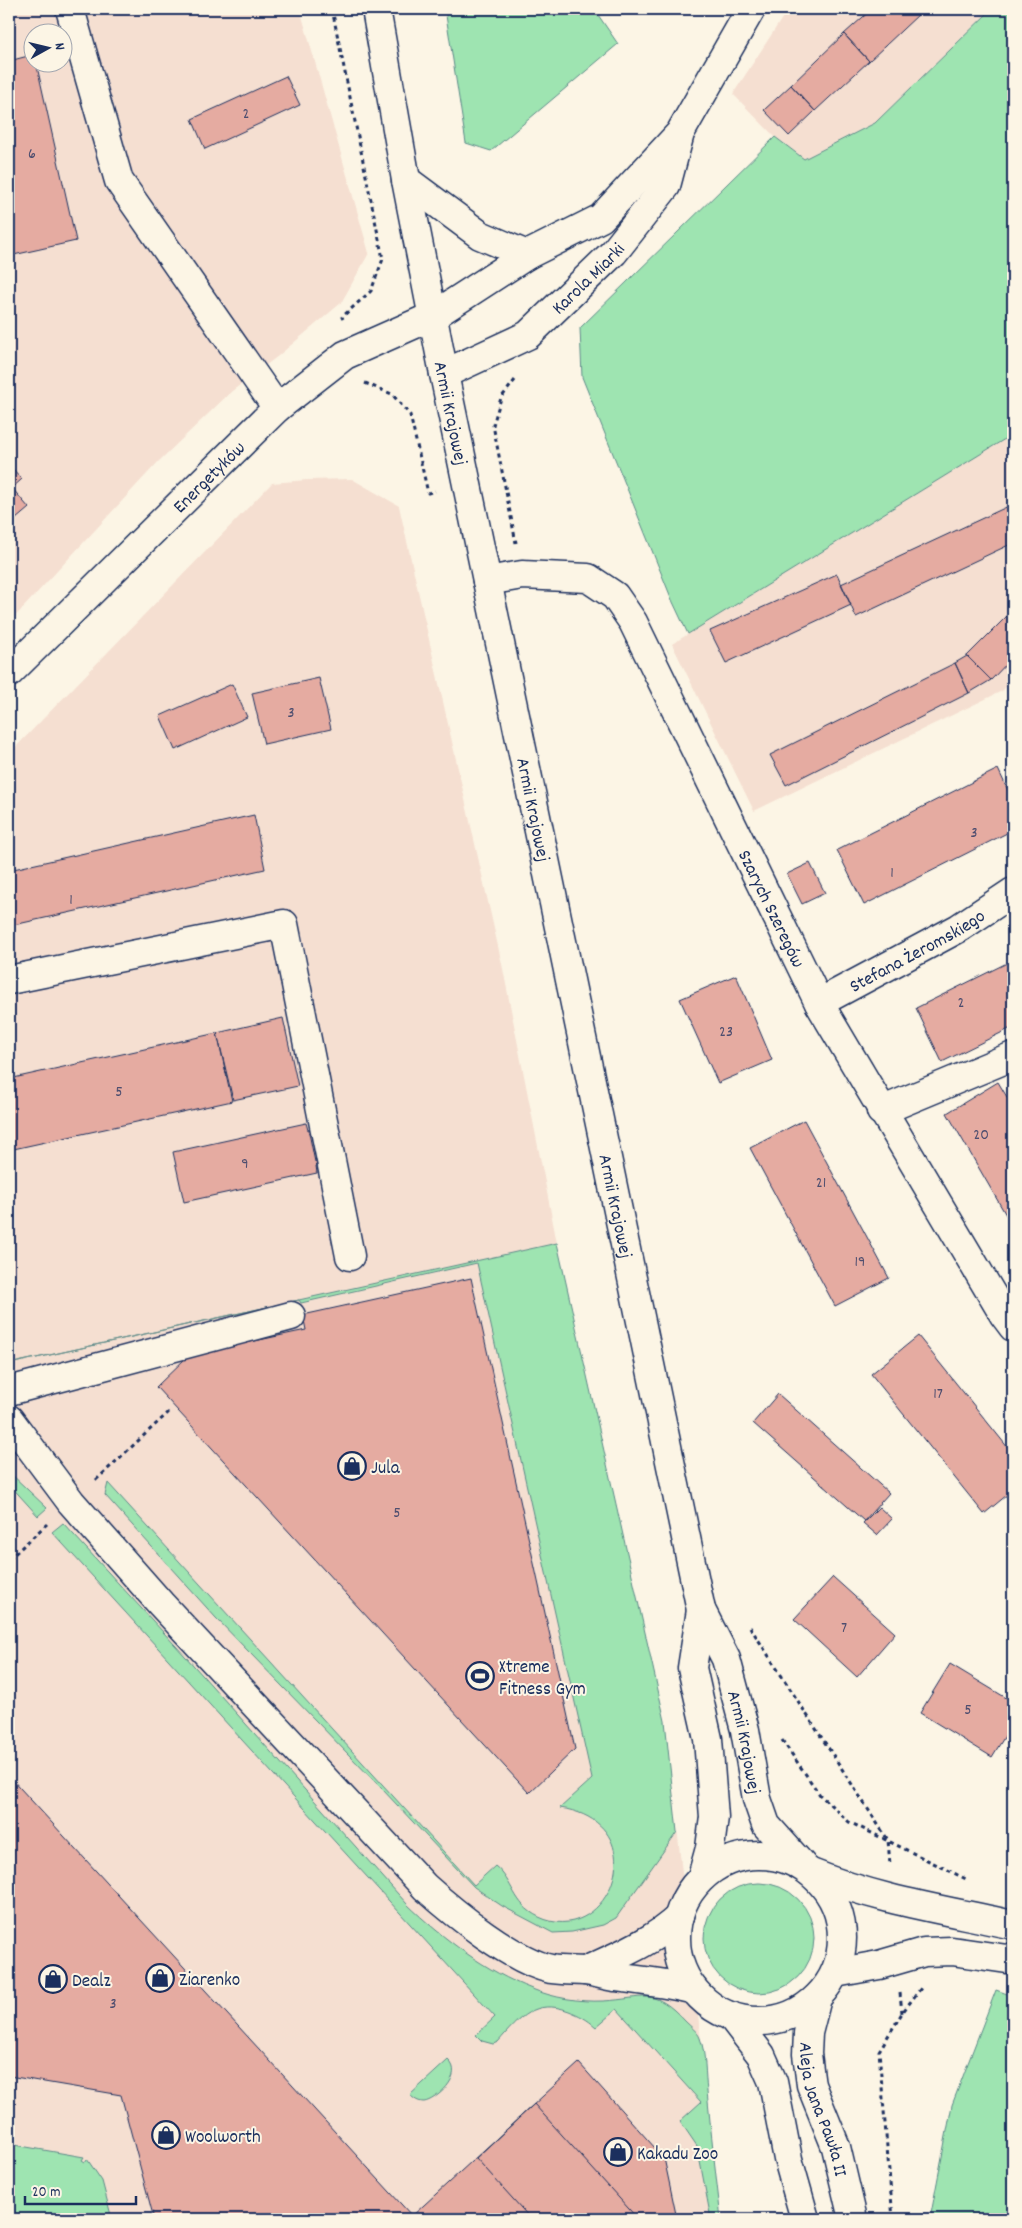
<svg xmlns="http://www.w3.org/2000/svg" width="1022" height="2228" viewBox="0 0 1022 2228" font-family="Dekko,sans-serif">
  <style>
    .built { fill: #f5dfd1; fill-rule: evenodd }
    .green { fill: #9ee4b1; stroke: #5c8a88 }
    .building { fill: #e5aba1; stroke: #1b2f5e }
    .lines { fill: none; stroke-linecap: round; stroke-linejoin: round }
    .minor-casing { stroke: #1b2f5e; stroke-width: 31 }
    .path { stroke: #1b2f5e; stroke-width: 3; stroke-dasharray: 4 4; stroke-linecap: butt }
    .minor { stroke: #fcf5e5; stroke-width: 28 }
    .labels { text-anchor: middle; stroke-width: 4; stroke-linejoin: round; paint-order: stroke }
    .number-label { font-size: 16px; fill: #4e4e6f }
    .street-label { font-size: 19px; fill: #1b2f5e; stroke: #fcf5e5 }
    .poi-label { font-size: 19px; fill: #1b2f5e; stroke: #fcf5e5; text-anchor: start }
  </style>
  <rect width="100%" height="100%" fill="#fcf5e5"/>
  <filter id="ink" filterUnits="userSpaceOnUse"><feTurbulence type="fractalNoise" baseFrequency=".02" numOctaves="2"/><feDisplacementMap in="SourceGraphic" scale="10" xChannelSelector="R" yChannelSelector="G"/><feConvolveMatrix kernelMatrix="1 2 1 2 8 2 1 2 1" color-interpolation-filters="sRGB"/></filter>
  <g filter="url(#ink)">
    <path class="built" d="M9,9H300L369,253L341,303L278,356L232,391L159,461L9,623ZM32,32H62V62H32Z
      M788,9H992L875,123L804,159L775,137L733,94Z
      M1013,434V680L1002,691L754,811L672,644Z
      M352,479L399,506L502,964L557,1243L665,1721L721,2219H84L9,2153V754L272,483L307,480Z"/>
    <path class="green" d="M445,9H594L618,44L491,151L466,143Z
      M992,9H1013V434L688,634L672,600L582,377L580,328L775,137L804,159L875,123Z
      M557,1243L665,1721L677,1832L616,1918L603,1925L572,1932L553,1933L502,1906L474,1887L383,1790L216,1618L105,1495L108,1483L474,1885L495,1866C514,1881 512,1904 539,1917C608,1950 660,1823 560,1808L592,1779L477,1263L301,1303L299,1300L9,1364Z
      M9,1472L47,1508L38,1516L9,1484Z
      M63,1523L186,1657L407,1904C442,1938 487,1972 532,1989C554,1998 579,2002 603,2001C645,1999 653,1986 685,2021C690,2026 698,2032 700,2038C706,2053 705,2075 707,2091C711,2134 716,2176 721,2219H711L697,2146L680,2121L701,2102L617,2009L596,2027C587,2019 579,2015 569,2011C535,1998 519,2018 498,2042L493,2044L482,2041L476,2035L495,2017L52,1532Z
      M704 1938a55 55 0 1 1 110 0a55 55 0 1 1-110 0Z
      M996,1990L1013,1996V2219H930L952,2105Z
      M448,2060C466,2075 435,2101 424,2102C418,2102 414,2099 410,2095Z
      M9,2144L84,2157L82,2160L85,2162L87,2159L102,2181L112,2219H9Z"/>
    <path class="building" d="M872,9H914L919,14L869,61L844,34Z
      M914,9H924L919,14Z
      M844,34L869,61L815,111L791,85Z
      M32,55V62H36L76,241L9,256V61Z
      M286,76L300,105L205,149L192,119Z
      M791,85L815,111L789,136L764,110Z
      M11,467L22,479L12,488L29,508L9,525V468Z
      M1013,504V543L856,617L841,584Z
      M837,574L851,605L726,663L710,631Z
      M1013,610V657L991,680L967,656Z
      M967,656L991,680L969,693L955,663Z
      M955,663L969,693L786,785L770,755Z
      M319,678L331,729L264,744L252,693Z
      M232,684L247,717L175,750L160,716Z
      M998,769L1013,801V830L864,905L837,850Z
      M254,815L265,869L9,926V870Z
      M810,863L825,893L802,904L787,874Z
      M1013,960V1027L942,1062L916,1008Z
      M736,975L772,1060L718,1083L680,999Z
      M283,1018L298,1086L233,1100L217,1033Z
      M217,1033L232,1101L9,1150V1079Z
      M998,1082L1013,1107V1227L947,1113Z
      M804,1120L889,1278L835,1306L750,1148Z
      M306,1123L308,1130L312,1129L313,1132L309,1133L315,1162L320,1161V1165L316,1166L317,1173L184,1202L173,1152Z
      M471,1278L575,1749L529,1793L156,1387L189,1355L306,1330L303,1315Z
      M918,1336L1013,1454V1490L984,1514L871,1374Z
      M778,1394L889,1493L864,1521L753,1423Z
      M879,1507L892,1519L877,1535L863,1523Z
      M833,1577L895,1633L857,1677L794,1619Z
      M950,1664L1013,1702V1723L992,1757L920,1713Z
      M9,1776L412,2216L579,2063L664,2158L677,2219H154L121,2095L9,2076Z
      M534,2104L638,2219H531L476,2158Z"/>
    <g class="lines">
      <defs>
        <g id="minor">
          <path d="M70,9L119,181L277,408"/>
          <path id="s1" d="M376,9L406,180L444,374L701,1610L726,1659L745,1730L757,1799L766,1825L802,1865"/>
          <path d="M406,180L480,235L527,255"/>
          <path id="s2" d="M444,374L528,335L614,252L666,186L679,137"/>
          <path id="s3" d="M487,581L522,575L588,578L615,596L633,622L819,1003L1004,1315L1013,1327"/>
          <path id="s4" d="M9,673L277,408L345,355L433,316L527,255L601,218L680,133L751,9"/>
          <path d="M9,980L284,924L350,1256"/>
          <path id="s5" d="M819,1003L959,928L1013,892"/>
          <path d="M881,1111L1013,1056"/>
          <path d="M9,1391L291,1316"/>
          <path d="M9,1419L71,1502L161,1604L425,1887C454,1913 513,1961 551,1969C563,1971 574,1970 585,1971C595,1972 605,1976 615,1977C642,1981 668,1983 694,1990"/>
          <path d="M701,1610L692,1668L708,1739L714,1817L710,1848L702,1877"/>
          <circle cx="759" cy="1938" r="83"/>
          <path d="M814,1874C878,1900 946,1910 1013,1925"/>
          <path d="M585,1971C619,1955 651,1943 679,1917"/>
          <path d="M835,1973L879,1965L924,1952L952,1951L1007,1959L1013,1957"/>
          <path id="s6" d="M817,1998L808,2033L807,2054L811,2085L836,2147L853,2219"/>
          <path d="M731,2016L761,2055L773,2082L788,2159L805,2219"/>
        </g>
      </defs>
      <use href="#minor" class="minor-casing"/>
      <path class="path" d="M332,9L383,259L371,291L342,317L343,319
        M515,380L501,398L493,425L516,543
        M365,383L392,394L410,415L428,493L435,491
        M96,1480L169,1412
        M9,1559L47,1524
        M750,1627L888,1840L890,1865
        M782,1740L820,1795L849,1822L966,1879
        M900,1993L902,2013
        M893,2219L879,2051L902,2013L921,1988"/>
      <use href="#minor" class="minor"/>
    </g>
  </g>
  <defs>
    <symbol id="shop-ring" viewBox="-11 -11 22 22"><circle r="9.5" fill="#fcf5e5" stroke="#1b2f5e" stroke-width="1.5"/><path d="M-5-2.5h2.3a2.7 3.5 0 0 1 5.4 0H5L5.5 6h-11ZM-1.5-2.5h3a1.5 2.3 0 0 0-3 0Z" fill="#1b2f5e"/></symbol>
    <symbol id="stadium-ring" viewBox="-11 -11 22 22"><circle r="9.5" fill="#fcf5e5" stroke="#1b2f5e" stroke-width="1.5"/><path d="M0-5a6.5 5 0 1 0 0 10a6.5 5 0 1 0 0-10ZM-3.5-1.8h7v3.6h-7Z" fill="#1b2f5e"/></symbol>
  </defs>
  <g fill-rule="evenodd">
    <use href="#shop-ring" x="336" y="1450" width="32" height="32"/>
    <use href="#stadium-ring" x="464" y="1660" width="32" height="32"/>
    <use href="#shop-ring" x="144" y="1962" width="32" height="32"/>
    <use href="#shop-ring" x="37" y="1963" width="32" height="32"/>
    <use href="#shop-ring" x="150" y="2119" width="32" height="32"/>
    <use href="#shop-ring" x="602" y="2136" width="32" height="32"/>
  </g>
  <g class="labels">
    <g class="number-label">
      <text x="246" y="118">2</text>
      <text x="32" y="158">6</text>
      <text x="291" y="717">3</text>
      <text x="974" y="837">3</text>
      <text x="892" y="877">1</text>
      <text x="71" y="904">1</text>
      <text x="961" y="1007">2</text>
      <text x="726" y="1036">23</text>
      <text x="119" y="1096">5</text>
      <text x="981" y="1139">20</text>
      <text x="245" y="1168">9</text>
      <text x="821" y="1187">21</text>
      <text x="860" y="1266">19</text>
      <text x="938" y="1398">17</text>
      <text x="397" y="1517">5</text>
      <text x="844" y="1632">7</text>
      <text x="968" y="1714">5</text>
      <text x="113" y="2008">3</text>
    </g>
    <g class="street-label">
      <text dy="7" stroke="none"><textPath href="#s2" startOffset="175">Karola Miarki</textPath></text>
      <text dy="7" stroke="none"><textPath href="#s1" startOffset="411">Armii Krajowej</textPath></text>
      <text dy="7" stroke="none"><textPath href="#s4" startOffset="280">Energetyków</textPath></text>
      <text dy="7" stroke="none"><textPath href="#s1" startOffset="816">Armii Krajowej</textPath></text>
      <text dy="7" stroke="none"><textPath href="#s3" startOffset="484">Szarych Szeregów</textPath></text>
      <text dy="7" stroke="none"><textPath href="#s5" startOffset="111">Stefana Żeromskiego</textPath></text>
      <text dy="7" stroke="none"><textPath href="#s1" startOffset="1221">Armii Krajowej</textPath></text>
      <text dy="7" stroke="none"><textPath href="#s1" startOffset="1774">Armii Krajowej</textPath></text>
      <text dy="7" stroke="none"><textPath href="#s6" startOffset="115">Aleja Jana Pawła II</textPath></text>
    </g>
    <g class="poi-label">
      <text x="371" y="1473">Jula</text>
      <text x="499" y="1672">Xtreme<tspan x="499" dy="22">Fitness Gym</tspan></text>
      <text x="179" y="1985">Ziarenko</text>
      <text x="72" y="1986">Dealz</text>
      <text x="185" y="2142">Woolworth</text>
      <text x="637" y="2159">Kakadu Zoo</text>
    </g>
  </g>
  <rect width="1022" height="2228" fill="none" stroke="#fcf5e5" stroke-width="30"/>
  <rect x="15" y="15" width="992" height="2198" fill="none" stroke="#1b2f5e" stroke-width="2" filter="url(#ink)"/>
  <g transform="translate(48 48) rotate(82)"><circle r="24" fill="#fcf5e5" stroke="#a2a6af"/>
  <path d="M0-4L9 19L0 12L-9 19Z" fill="#1b2f5e"/>
  <text y="-8" font-size="14" font-weight="bold" text-anchor="middle" fill="#1b2f5e">N</text>
  </g>
  <path d="M25 2196v8h111v-8" fill="none" stroke="#1b2f5e" stroke-width="2.5"/>
  <text x="32" y="2196" font-size="15" fill="#1b2f5e" stroke="#fcf5e5" stroke-width="4" paint-order="stroke">20 m</text>
</svg>
